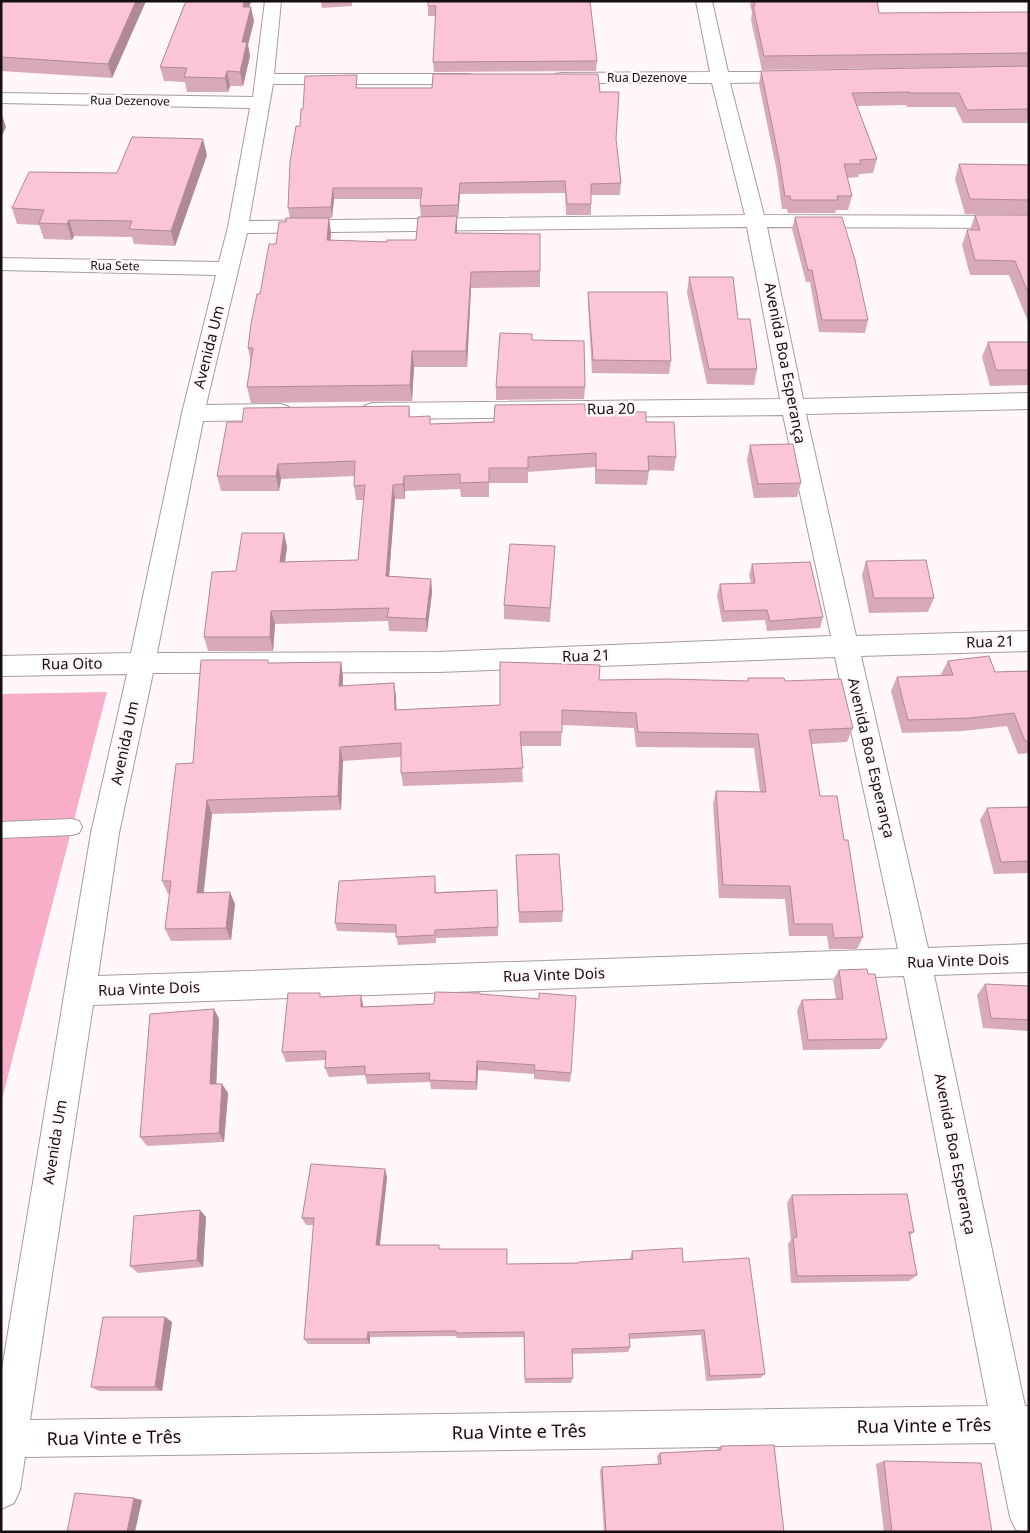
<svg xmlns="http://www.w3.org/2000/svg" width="1030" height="1533" viewBox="0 0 1030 1533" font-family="'Noto Sans',sans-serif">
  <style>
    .green { fill: #f8aec8 }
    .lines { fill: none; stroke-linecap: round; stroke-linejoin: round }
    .service-casing { stroke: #a79b9f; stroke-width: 2 }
    .minor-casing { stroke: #a79b9f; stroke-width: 2 }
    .service { fill: #fff; fill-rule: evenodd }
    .minor { fill: #fff; fill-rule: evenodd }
    .wall { fill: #d8a9b9; fill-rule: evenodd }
    .shaded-wall { fill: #b08996 }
    .building { fill: #fbc4d7; stroke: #b08996 }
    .labels { text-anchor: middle; stroke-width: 5; stroke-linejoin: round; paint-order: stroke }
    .far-street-label { font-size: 12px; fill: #141011; stroke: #fff7fa }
    .street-label { font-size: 15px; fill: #141011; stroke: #fff7fa }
    .near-street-label { font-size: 18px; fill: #141011; stroke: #fff7fa }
  </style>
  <rect width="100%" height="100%" fill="#fff7fa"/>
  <path class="green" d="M107,692L1,1103V694Z"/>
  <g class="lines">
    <defs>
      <path id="service" d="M72,819L79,821L82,827L79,833L72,835L1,838V822Z"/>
      <path id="minor" d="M265,1H281L274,74H468L474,75L477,79L474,83L468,84H273L249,221L745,215L712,83H561L555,82L552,78L555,74L561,73L710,72L696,1H712L728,72H798L804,73L807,77L804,81L798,82L730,83L764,215L1029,216V228L767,227L803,399L1029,393V409L806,414L856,636L1029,631V651L861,656L928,948L1029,944V972L934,975L1025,1406H1029V1532L1016,1530L1010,1517L995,1443L25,1457L20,1490L14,1503L1,1509V1375L91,833L127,674L1,676V656L131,653L182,413L216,275L1,270V258L219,262L228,227L250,108L1,103V93L253,97ZM747,227L780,399L372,403L364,406L361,411L364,416L372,419L783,415L831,636L439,652L157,653L203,421L281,420L289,417L292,412L289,407L281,404L206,405L247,233ZM835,657L898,949L98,976L119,833L153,673L439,672ZM904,976L988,1406L30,1420L93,1005Z"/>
    </defs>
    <use href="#service" class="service-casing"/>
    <use href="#minor" class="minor-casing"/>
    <use href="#service" class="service"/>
    <use href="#minor" class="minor"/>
  </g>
  <path class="wall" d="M1,1H146L112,78L1,71Z
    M186,1H251L249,7L254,21L248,45L250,56L243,86H230L228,92H187L185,82L164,81L160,67Z
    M321,1H352V6L322,8Z
    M428,1L597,61L596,71L434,72L433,62L436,16H428Z
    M751,1H877L879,13L1029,12V66L762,70L751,20L752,12L750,5Z
    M1029,66V123H963L955,107H907L906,105L857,106L877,159L873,173L859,174L858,177L847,178L852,196L848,210H836L835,213H788L787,209H782L777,172L759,84L761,71Z
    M358,88L600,92L616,139L621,183L620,195H591V215H566L565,193L460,194L458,217H457V233L540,271V287L471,288L467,367H414L412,401L251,403L247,387L251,363L248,348L260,294L276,244L286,222L290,218L288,208L303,109ZM334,199H421L420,206L421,217L416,240L387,242L330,240L331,234L329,218H332Z
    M207,155L175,246L134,244L132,237L74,236L72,240L44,239L39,225L17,224L12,208L117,173Z
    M959,164L1029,165V215L965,214L955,179Z
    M975,215H1029V324L1009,275H970L962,245L967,230H970Z
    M795,217L868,320L865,333L819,332L810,282H806L792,229Z
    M689,277L738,319L757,369L754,385L707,384L687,293Z
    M588,292L671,361L669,374L592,373L588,305Z
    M532,340L585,387L584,399L496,400V387Z
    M988,342H1029V385L990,386L982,357Z
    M409,406L410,417L430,424L494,422L585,411L646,422L676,457L674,471L649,470L647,485L595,484V467L528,472V483H489V497H461L460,489L405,491V499H395L389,576L431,579L432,593L427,632L389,631L388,621L275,624L273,651H208L204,637L236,571L284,533L287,547L285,562L358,560L364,500H356L354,486L355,476L281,479L279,491H221L217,476L242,422Z
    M750,445L801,483L797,497L754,498L747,460Z
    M554,561L550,622L504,619V605Z
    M866,561L934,598L928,612L869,613L862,575Z
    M752,564L823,617L820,628L767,631L765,620L722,622L717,595L720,584L751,583L749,575Z
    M948,661L995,672L1029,671V753L1018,754L1007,726L963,731L902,733L891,691L897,677L942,676L941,674Z
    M341,662L343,677V686L394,683L396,697V710L500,705L599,680L747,681L748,678L785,681L853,728L847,742L811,744L820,796L844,840L863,937L857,949H829L827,936H789L785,899L719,898L713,804L716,791L760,792L754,748L636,747L634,728L562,725L561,746H521L523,782L403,786L401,773V757L343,761L341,810L212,814L204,892L235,904L231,940L171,941L165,929L170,894H168L162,881L193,763L269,663Z
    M1029,807V873L994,874L980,820L987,808Z
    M516,855L563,911L562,922L519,923Z
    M436,885V892L497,890L498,936L436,938V943L398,945L396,933L337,931L335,923Z
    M839,970L868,974L887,1039L880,1049L803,1050L797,1010L802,1000L836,999L833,980Z
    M985,984L1029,986V1031L983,1028L977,995Z
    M480,994L571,1073L570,1082L534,1079V1074L478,1070L477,1090L431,1089L430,1082L367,1084L365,1075L329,1077L325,1068L326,1060L286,1062L282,1052L322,997L363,1005V1007L434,1004Z
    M214,1009L219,1019L216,1084H222L228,1093L224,1142L147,1146L140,1137Z
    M387,1177L380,1245L440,1249L507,1264L579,1263L630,1259L632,1251L683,1262L765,1374L760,1378L706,1381L701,1335L629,1339L630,1347L628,1352L572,1354L573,1378L571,1383H525L524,1337L457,1338L456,1336L370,1337V1344H308L304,1339L314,1225H306L302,1218Z
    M792,1195L914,1232L910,1235L917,1275L909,1281L791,1283L788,1244L791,1240L787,1203Z
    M206,1217L203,1267L138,1273L130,1266Z
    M165,1317L172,1322L162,1391H99L91,1387Z
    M721,1446L784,1532H604L600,1470L602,1467L658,1464L657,1456L660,1453L717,1450V1449Z
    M884,1461L992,1532H884L876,1464Z"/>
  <path class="shaded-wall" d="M136,1H146L112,78L108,64Z
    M244,1H251L245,21L243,7Z
    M251,7L254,21L248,45L250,56L243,86L240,72L242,42Z
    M227,71L230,86L228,92L225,78Z
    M1,112L6,127L1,138Z
    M203,139L207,155L175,246L171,231Z
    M460,183V194L458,217V205Z
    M333,188L334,199L332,218L331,207Z
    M457,216V232L456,250L455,233Z
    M329,218L331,234L329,256L327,240Z
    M69,220L74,236L72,240L67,224Z
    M471,272V288L467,367L466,351Z
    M412,351L414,367L412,401L410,385Z
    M278,464L281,479L279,491L276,476Z
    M404,476L405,491V499L403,484Z
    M393,485L395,499L388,590L386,576Z
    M284,533L287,547L283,576L280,562Z
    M431,579L432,593L427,632L426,619Z
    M271,611L275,624L273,651L270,637Z
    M341,662L343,677L342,701L339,686Z
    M394,683L396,697L397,724L395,710Z
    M340,747L343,761L341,810L338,796Z
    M207,800L212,814L202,905L197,893Z
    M230,892L235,904L231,940L226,928Z
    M361,995L363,1005V1017L361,1007Z
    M214,1009L219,1019L216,1093L210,1084Z
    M477,1061L478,1070L477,1090L476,1082Z
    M222,1084L228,1093L224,1142L219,1133Z
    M385,1169L387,1177L379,1252L376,1245Z
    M200,1210L206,1217L203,1267L197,1260Z
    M165,1317L172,1322L162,1391L155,1387Z
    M368,1332L370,1337V1344L367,1339Z
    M134,1498L142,1500L135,1532H127Z"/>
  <path class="building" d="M1,1H136L108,64L1,57Z
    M186,1H244L243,7H251L242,42H247L240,72L227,71L225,78L184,77L187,68L160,67Z
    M428,1H590L597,61L433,62L436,6H428Z
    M754,1H877L879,13L1029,12V53L764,56L753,6H755Z
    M1029,66V109L967,110L959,93H910V92L852,93L877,159L860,160L861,164H844L852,196H837L838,200H791L790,196H785L779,159L761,71Z
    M433,74H598L600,92H619L616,139L621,183L591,184V204H567L565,181L460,183L458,205L420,206L422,188H333L331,207L288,208L290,162L296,126H300L301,109H303L305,76L357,75L356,88H432Z
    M132,137L203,139L171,231L129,229L132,221L69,220L67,224L39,223L44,210L12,208L29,172L117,173Z
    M959,164L1029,165V200L970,199Z
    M975,215H1029V295L1015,261L975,260L967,230H980Z
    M457,216L455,233L540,234V271L471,272L466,351H412L410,385L247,387L253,348H248L251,324L257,294H260L269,244H276L279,222H286V218H329L327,240L387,242V240H416L418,217Z
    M795,217H842L855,260L868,320H822L812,270H808Z
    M689,277H733L738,319H750L757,369H709Z
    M588,292H667L671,361L593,360Z
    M500,333L532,334V340L584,341L585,387H496Z
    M988,342H1029V370H996Z
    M585,404V411L646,412V422H674L676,457L648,456L649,471L596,470V453L528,457V468H489V482L460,483V474L404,476L403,484L393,485L386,576L431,579L426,619L387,617L389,608L271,611L270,637H204L212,572L236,571L242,533H284L280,562L358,560L365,485L354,486L355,461L278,464L276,476H217L227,422H242L244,408L409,406V417L430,416V424L494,422L495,405Z
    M793,444L801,483L758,484L750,445Z
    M510,544L555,546L550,608L504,605Z
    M926,560L934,598H874L866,561Z
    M810,562L823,617L770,621L767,610L724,611L720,584L755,583L752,564Z
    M989,656L995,672L1029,671V741H1025L1014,713L970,718L908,720L897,677L953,675L948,661Z
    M201,660H268V663L341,662L339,686L394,683L395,710L500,705V662L600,665L599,680L668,679L748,681V678H784L785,681L841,679L853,728L809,730L820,796H837L844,840H848L863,937L834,938L832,924H794L790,886L723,885L716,791L766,792L758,734L638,732L636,713L562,710V732H520L523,768L401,773V743L340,747L338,796L207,800L197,893L230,892L226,928L165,929L171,881H162L176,764L193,763Z
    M1029,807V861L1001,862L987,808Z
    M559,854L563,911L519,912L516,855Z
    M435,876V893L497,890L498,927L435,930V935L396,937V925L335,923L339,881Z
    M867,969L868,974H875L887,1039L808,1040L802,1000L843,999L839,970Z
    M985,984L1029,986V1020L991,1018Z
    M435,992L480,993V994L539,999V993L576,996L571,1073L534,1070L535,1065L477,1061L476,1082L429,1080L430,1073L365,1075V1066L325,1068L326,1051L282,1052L288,993H320V997L361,995V1007L434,1004Z
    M214,1009L210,1084H222L219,1133L140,1137L150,1014Z
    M311,1164L385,1169L376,1245H439V1249H507V1264L579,1263V1262L633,1259L632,1251L682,1248L683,1262L749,1258L765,1374L710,1376L704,1330L629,1334L630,1347L572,1349L573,1378L525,1379L524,1332L456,1333V1331L368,1332L367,1339H304L314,1218H302Z
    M907,1194L914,1232H909L917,1275L797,1276L793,1238L797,1237L792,1195Z
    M200,1210L197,1260L130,1266L134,1216Z
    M103,1317H165L155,1387H91Z
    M774,1445L784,1532H606L602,1467L661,1464L660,1453L721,1450V1446Z
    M884,1461L981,1463L992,1532H892Z
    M75,1493L134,1498L127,1532H67Z"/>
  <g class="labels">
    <g class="far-street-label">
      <text x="647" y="82">Rua Dezenove</text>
      <text transform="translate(130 101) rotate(1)" y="4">Rua Dezenove</text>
      <text transform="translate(115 266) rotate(1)" y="4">Rua Sete</text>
    </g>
    <g class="street-label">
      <text transform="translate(209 347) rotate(-76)" y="5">Avenida Um</text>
      <text transform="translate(785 363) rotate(79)" y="5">Avenida Boa Esperança</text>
      <text transform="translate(611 409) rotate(-1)" y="5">Rua 20</text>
      <text transform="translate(990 642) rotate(-2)" y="5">Rua 21</text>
      <text transform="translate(586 656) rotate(-2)" y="5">Rua 21</text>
      <text transform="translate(72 664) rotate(-1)" y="5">Rua Oito</text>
      <text transform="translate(125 743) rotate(-78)" y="5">Avenida Um</text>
      <text transform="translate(871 758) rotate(77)" y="5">Avenida Boa Esperança</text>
      <text transform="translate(958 961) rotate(-2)" y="5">Rua Vinte Dois</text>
      <text transform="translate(554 975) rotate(-2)" y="5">Rua Vinte Dois</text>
      <text transform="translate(149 989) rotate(-2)" y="5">Rua Vinte Dois</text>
      <text transform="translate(55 1142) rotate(-81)" y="5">Avenida Um</text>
      <text transform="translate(955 1154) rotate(79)" y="5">Avenida Boa Esperança</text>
    </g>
    <g class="near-street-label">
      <text transform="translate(924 1426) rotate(-1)" y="6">Rua Vinte e Três</text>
      <text transform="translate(519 1432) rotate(-1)" y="6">Rua Vinte e Três</text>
      <text transform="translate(114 1438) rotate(-1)" y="6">Rua Vinte e Três</text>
    </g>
  </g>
  <rect width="1030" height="1533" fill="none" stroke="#141011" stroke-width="5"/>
</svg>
